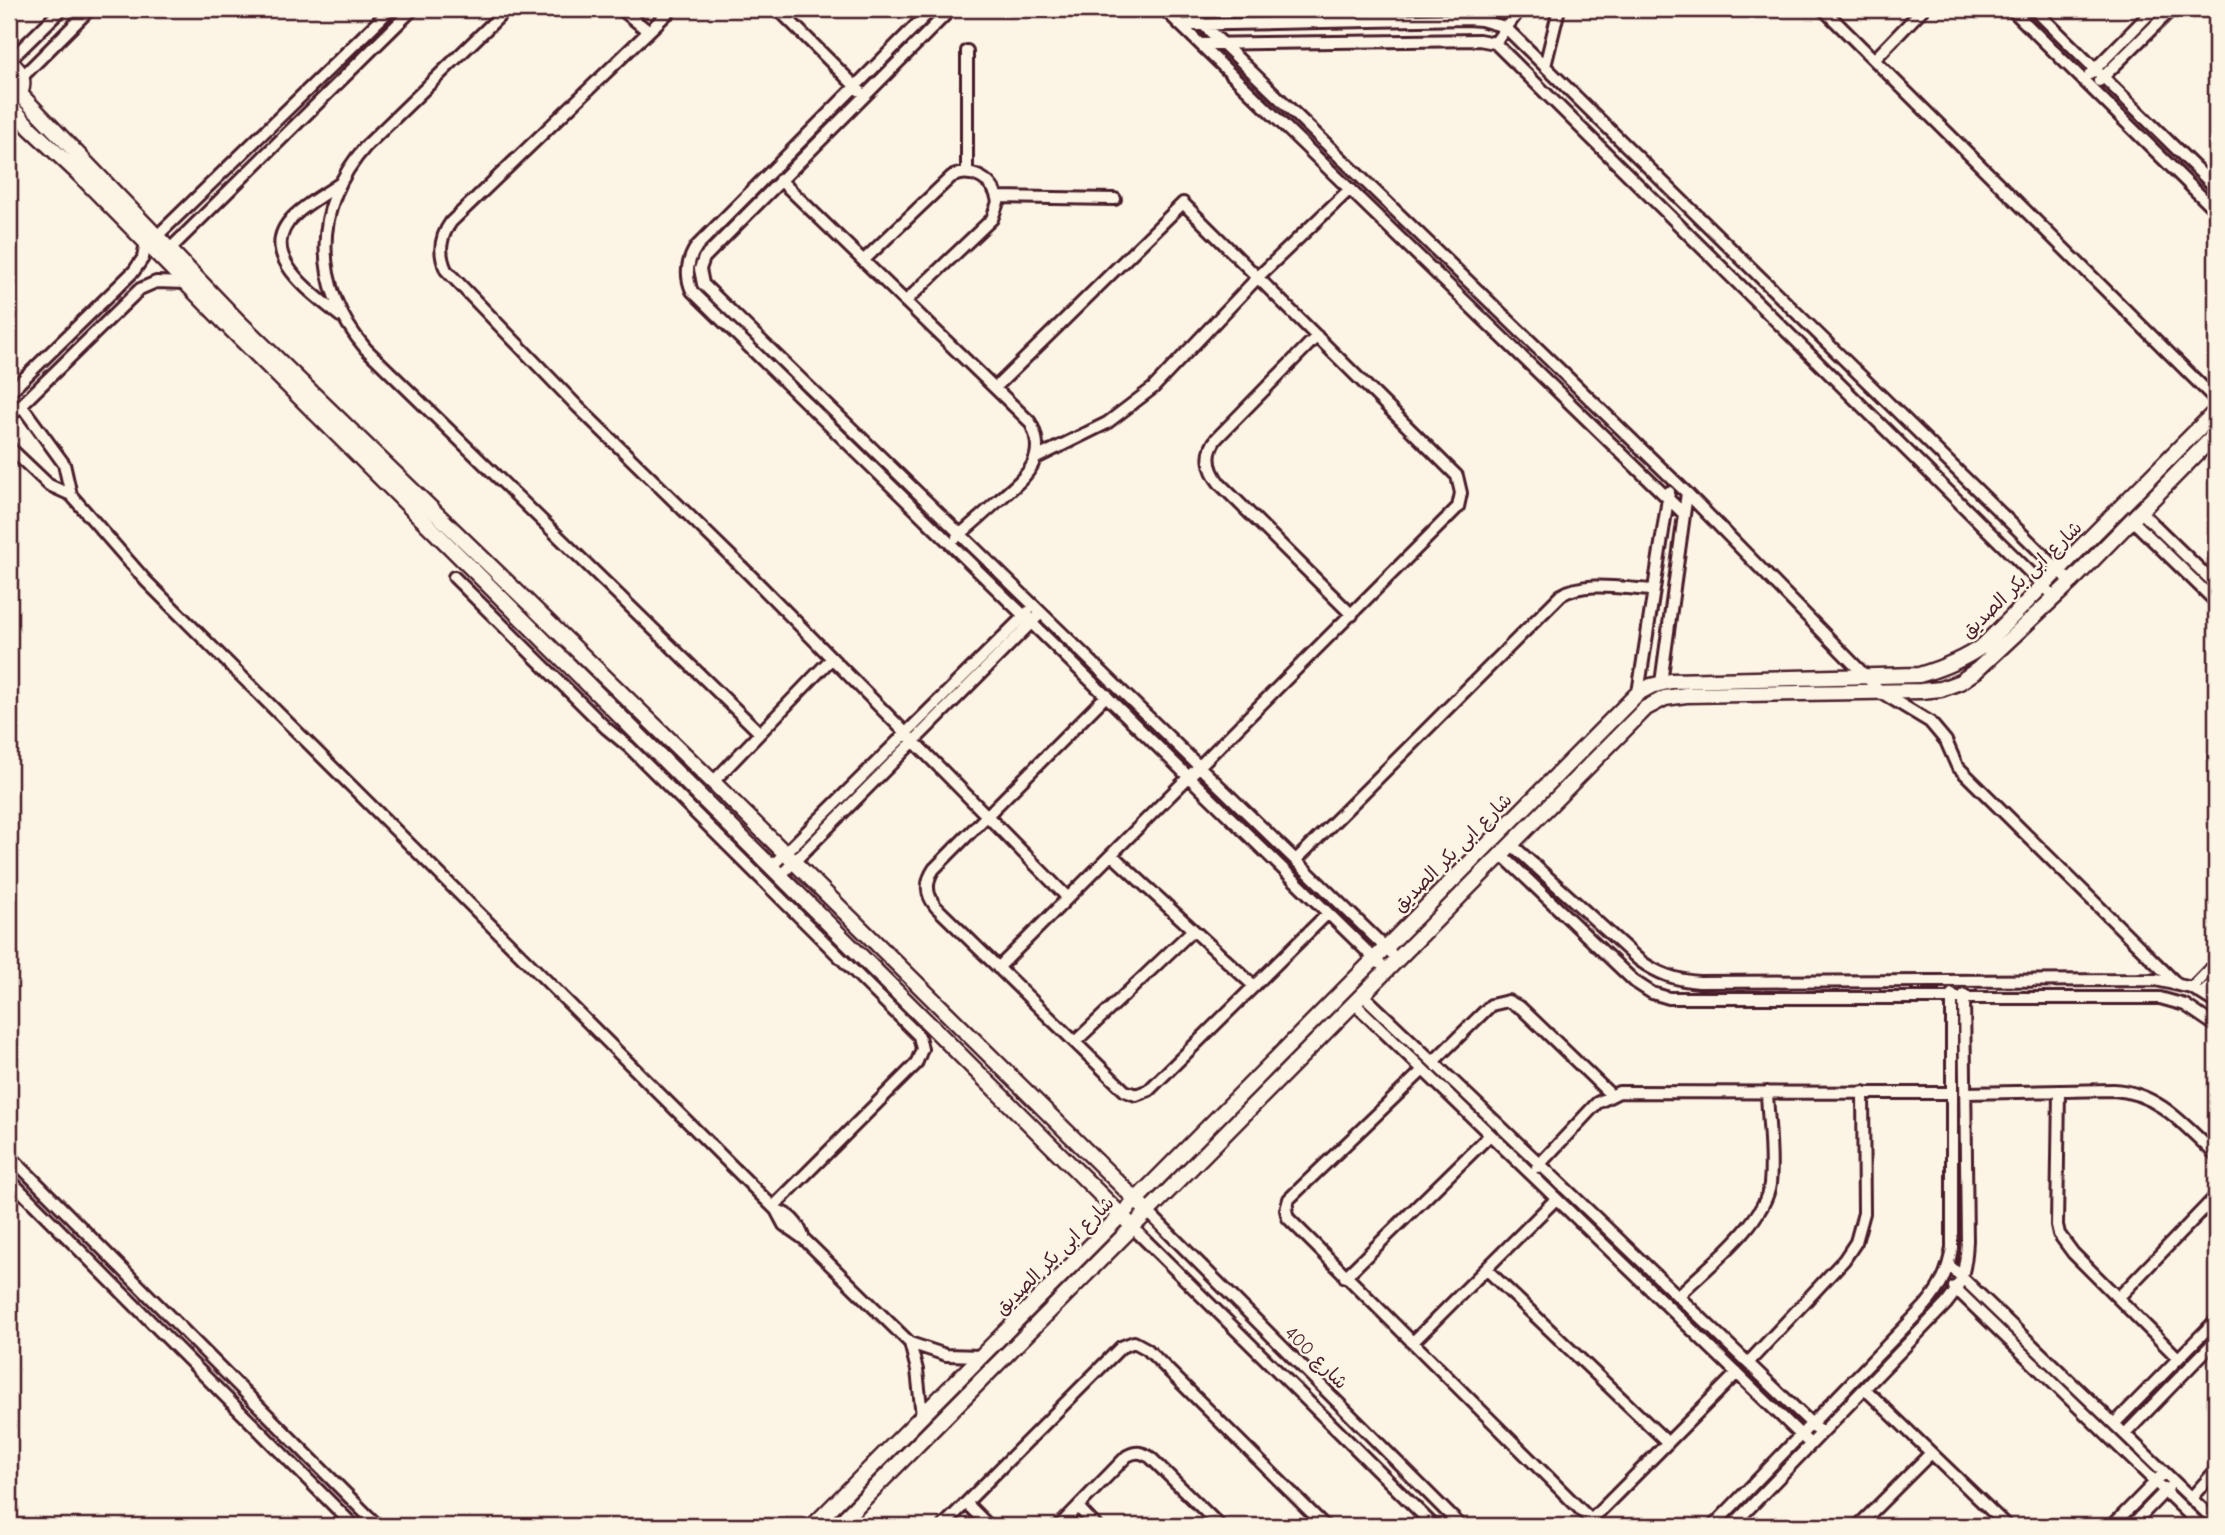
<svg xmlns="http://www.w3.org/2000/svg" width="2225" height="1535" viewBox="0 0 2225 1535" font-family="'Comic Neue','Playpen Sans Arabic',sans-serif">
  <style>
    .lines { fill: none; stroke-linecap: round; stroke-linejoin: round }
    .minor-casing { stroke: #4a1f2b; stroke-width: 16 }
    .major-casing { stroke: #4a1f2b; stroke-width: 19 }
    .minor { stroke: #fcf5e5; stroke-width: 10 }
    .major { stroke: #fcf5e5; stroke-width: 14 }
    .labels { text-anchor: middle; stroke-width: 5; stroke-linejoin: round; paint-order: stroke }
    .street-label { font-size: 19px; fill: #4a1f2b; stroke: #fcf5e5 }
  </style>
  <rect width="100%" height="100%" fill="#fcf5e5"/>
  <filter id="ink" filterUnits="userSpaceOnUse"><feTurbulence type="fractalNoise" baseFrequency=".0143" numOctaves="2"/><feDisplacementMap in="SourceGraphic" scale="14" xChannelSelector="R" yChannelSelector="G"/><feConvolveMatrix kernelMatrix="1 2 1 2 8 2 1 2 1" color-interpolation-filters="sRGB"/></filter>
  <g filter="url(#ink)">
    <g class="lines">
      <defs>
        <path id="minor" d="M507,9L366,146C312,207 312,286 366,349L760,733
          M621,9L648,31
          M672,9L451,222C440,237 438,252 446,270L578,407L750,575L1068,898
          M778,9L860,91
          M932,9L697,246C687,260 685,275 692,291L1380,964
          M951,9L704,258L700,269L703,284L1391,953
          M1164,9L1684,514
          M1187,9L1687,493L1882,693L1930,722L1946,741L1957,766L2176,983
          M1823,9L2216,400
          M2011,9L2216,211
          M2034,9L2216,188
          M1180,25L1467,19L1481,20L1505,27L2071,582
          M1495,43L1520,9
          M1200,44L1479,40L1495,43L2055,597
          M967,51V173
          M1874,60L1923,9
          M9,61L62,9
          M1545,66L1559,9
          M2090,74L2154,9
          M22,77L90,9
          M2099,81L2172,9
          M780,180L1030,422C1050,459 1024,478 999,500C985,513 971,525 957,537
          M339,184C325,194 307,203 294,216C254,255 313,293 340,316
          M998,197L1115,199
          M156,237L391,9
          M169,250L413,9
          M864,260L951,177C971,167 995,180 998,202L992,219L906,301
          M1317,336L1217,438C1205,453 1208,469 1220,484L1352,615
          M995,388L1183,203L1457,476L1461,493L1458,507L998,968
          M9,393L134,271L143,258L146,242
          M21,405L64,464L71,495
          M9,417L140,289L156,282L185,283
          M9,447L49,485L71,495L146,581L776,1210L784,1225L804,1239L910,1343L946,1355L981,1356
          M1036,458L1107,423L1153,388L1259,276L1350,189
          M2140,511L2216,585
          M2132,520L2216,602
          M454,577L606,728L629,747L919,1036L922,1049L916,1064L773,1207
          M1661,683L1687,493
          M1638,693L1669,492
          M1107,695L934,869C925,882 926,895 936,907L1125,1091L1136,1095L1149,1090L1328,913
          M713,782L832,658
          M1511,844L1639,960C1658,974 1676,980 1699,982L2156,980L2192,988L2216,1003
          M1501,854L1635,982L1652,993L1669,998H2160L2185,1005L2216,1026
          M1112,855L1254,986
          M1296,860L1561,595C1586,580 1624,589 1653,590
          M771,867L1028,612
          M780,876L1037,617
          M2192,988L2216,963
          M2203,993L2216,980
          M1363,995L1817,1429
          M1355,1004L1806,1440
          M1075,1042L1193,930
          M1433,1062L1491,1005L1508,1001L1521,1008L1611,1095
          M1423,1070L1289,1199L1286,1210L1288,1218L1597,1526
          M2059,1091L2057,1225L2059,1234L2073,1253L2178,1358
          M1965,1093L2113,1090C2158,1092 2186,1127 2216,1155
          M9,1155L378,1526
          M1537,1167L1597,1103L1619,1092L1952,1093
          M9,1179L354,1526
          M776,1210C791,1214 799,1224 804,1239
          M1148,1212L1461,1526
          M1133,1228L1434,1526
          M1949,1265L2216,1522
          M1486,1269L1668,1443
          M1345,1277L1490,1135
          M1954,1287L2201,1526
          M1678,1296C1705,1269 1765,1223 1770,1184C1773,1154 1768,1122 1767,1092
          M2118,1298L2216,1196
          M910,1343L917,1370L922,1416
          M1412,1343L1556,1199
          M1748,1363L1844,1260L1856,1242L1864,1213L1863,1092
          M1865,1389L2007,1526
          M2114,1424L2216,1320
          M2125,1434L2216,1340
          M2191,1498L2216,1470
          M966,1503L989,1526
          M1078,1507L1096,1526
          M1591,1520L1737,1373
          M943,1526L1121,1347L1134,1342L1147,1349L1325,1526
          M1059,1526L1127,1456C1136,1451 1141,1452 1150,1457L1220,1526
          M1713,1526L1924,1307C1940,1289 1948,1272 1952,1248V994
          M1732,1526L1946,1304C1963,1284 1966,1265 1967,1240L1964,995
          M1858,1526L1931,1453
          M2112,1526L2160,1477
          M2131,1526L2168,1488"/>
        <path id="major" d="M9,62C23,71 27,86 16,99
          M20,94L238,321L713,782L1142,1206
          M9,104L30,128L80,175L231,329L1127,1221
          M813,1526L1638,693L1651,686L1671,681L1919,675C1943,668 1963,660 1984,645L2216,411
          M837,1526L1646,708L1665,698L1686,695L1921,691L1941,689L1960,682L1977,670L2071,582L2216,434"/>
      </defs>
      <use href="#minor" class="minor-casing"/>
      <use href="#major" class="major-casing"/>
      <use href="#minor" class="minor"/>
      <use href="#major" class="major"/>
    </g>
  </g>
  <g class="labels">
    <g class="street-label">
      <text transform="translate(2021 579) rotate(-44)" y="7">شارع ابى بكر الصديق</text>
      <text transform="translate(1452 852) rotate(-45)" y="7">شارع ابى بكر الصديق</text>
      <text transform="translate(1054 1255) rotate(-45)" y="7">شارع ابى بكر الصديق</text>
      <text transform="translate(1317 1357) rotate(45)" y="7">شارع 400</text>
    </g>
  </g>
  <rect width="2225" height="1535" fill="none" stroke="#fcf5e5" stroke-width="35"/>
  <rect x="18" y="18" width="2190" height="1500" fill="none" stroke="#4a1f2b" stroke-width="2.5" filter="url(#ink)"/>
</svg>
